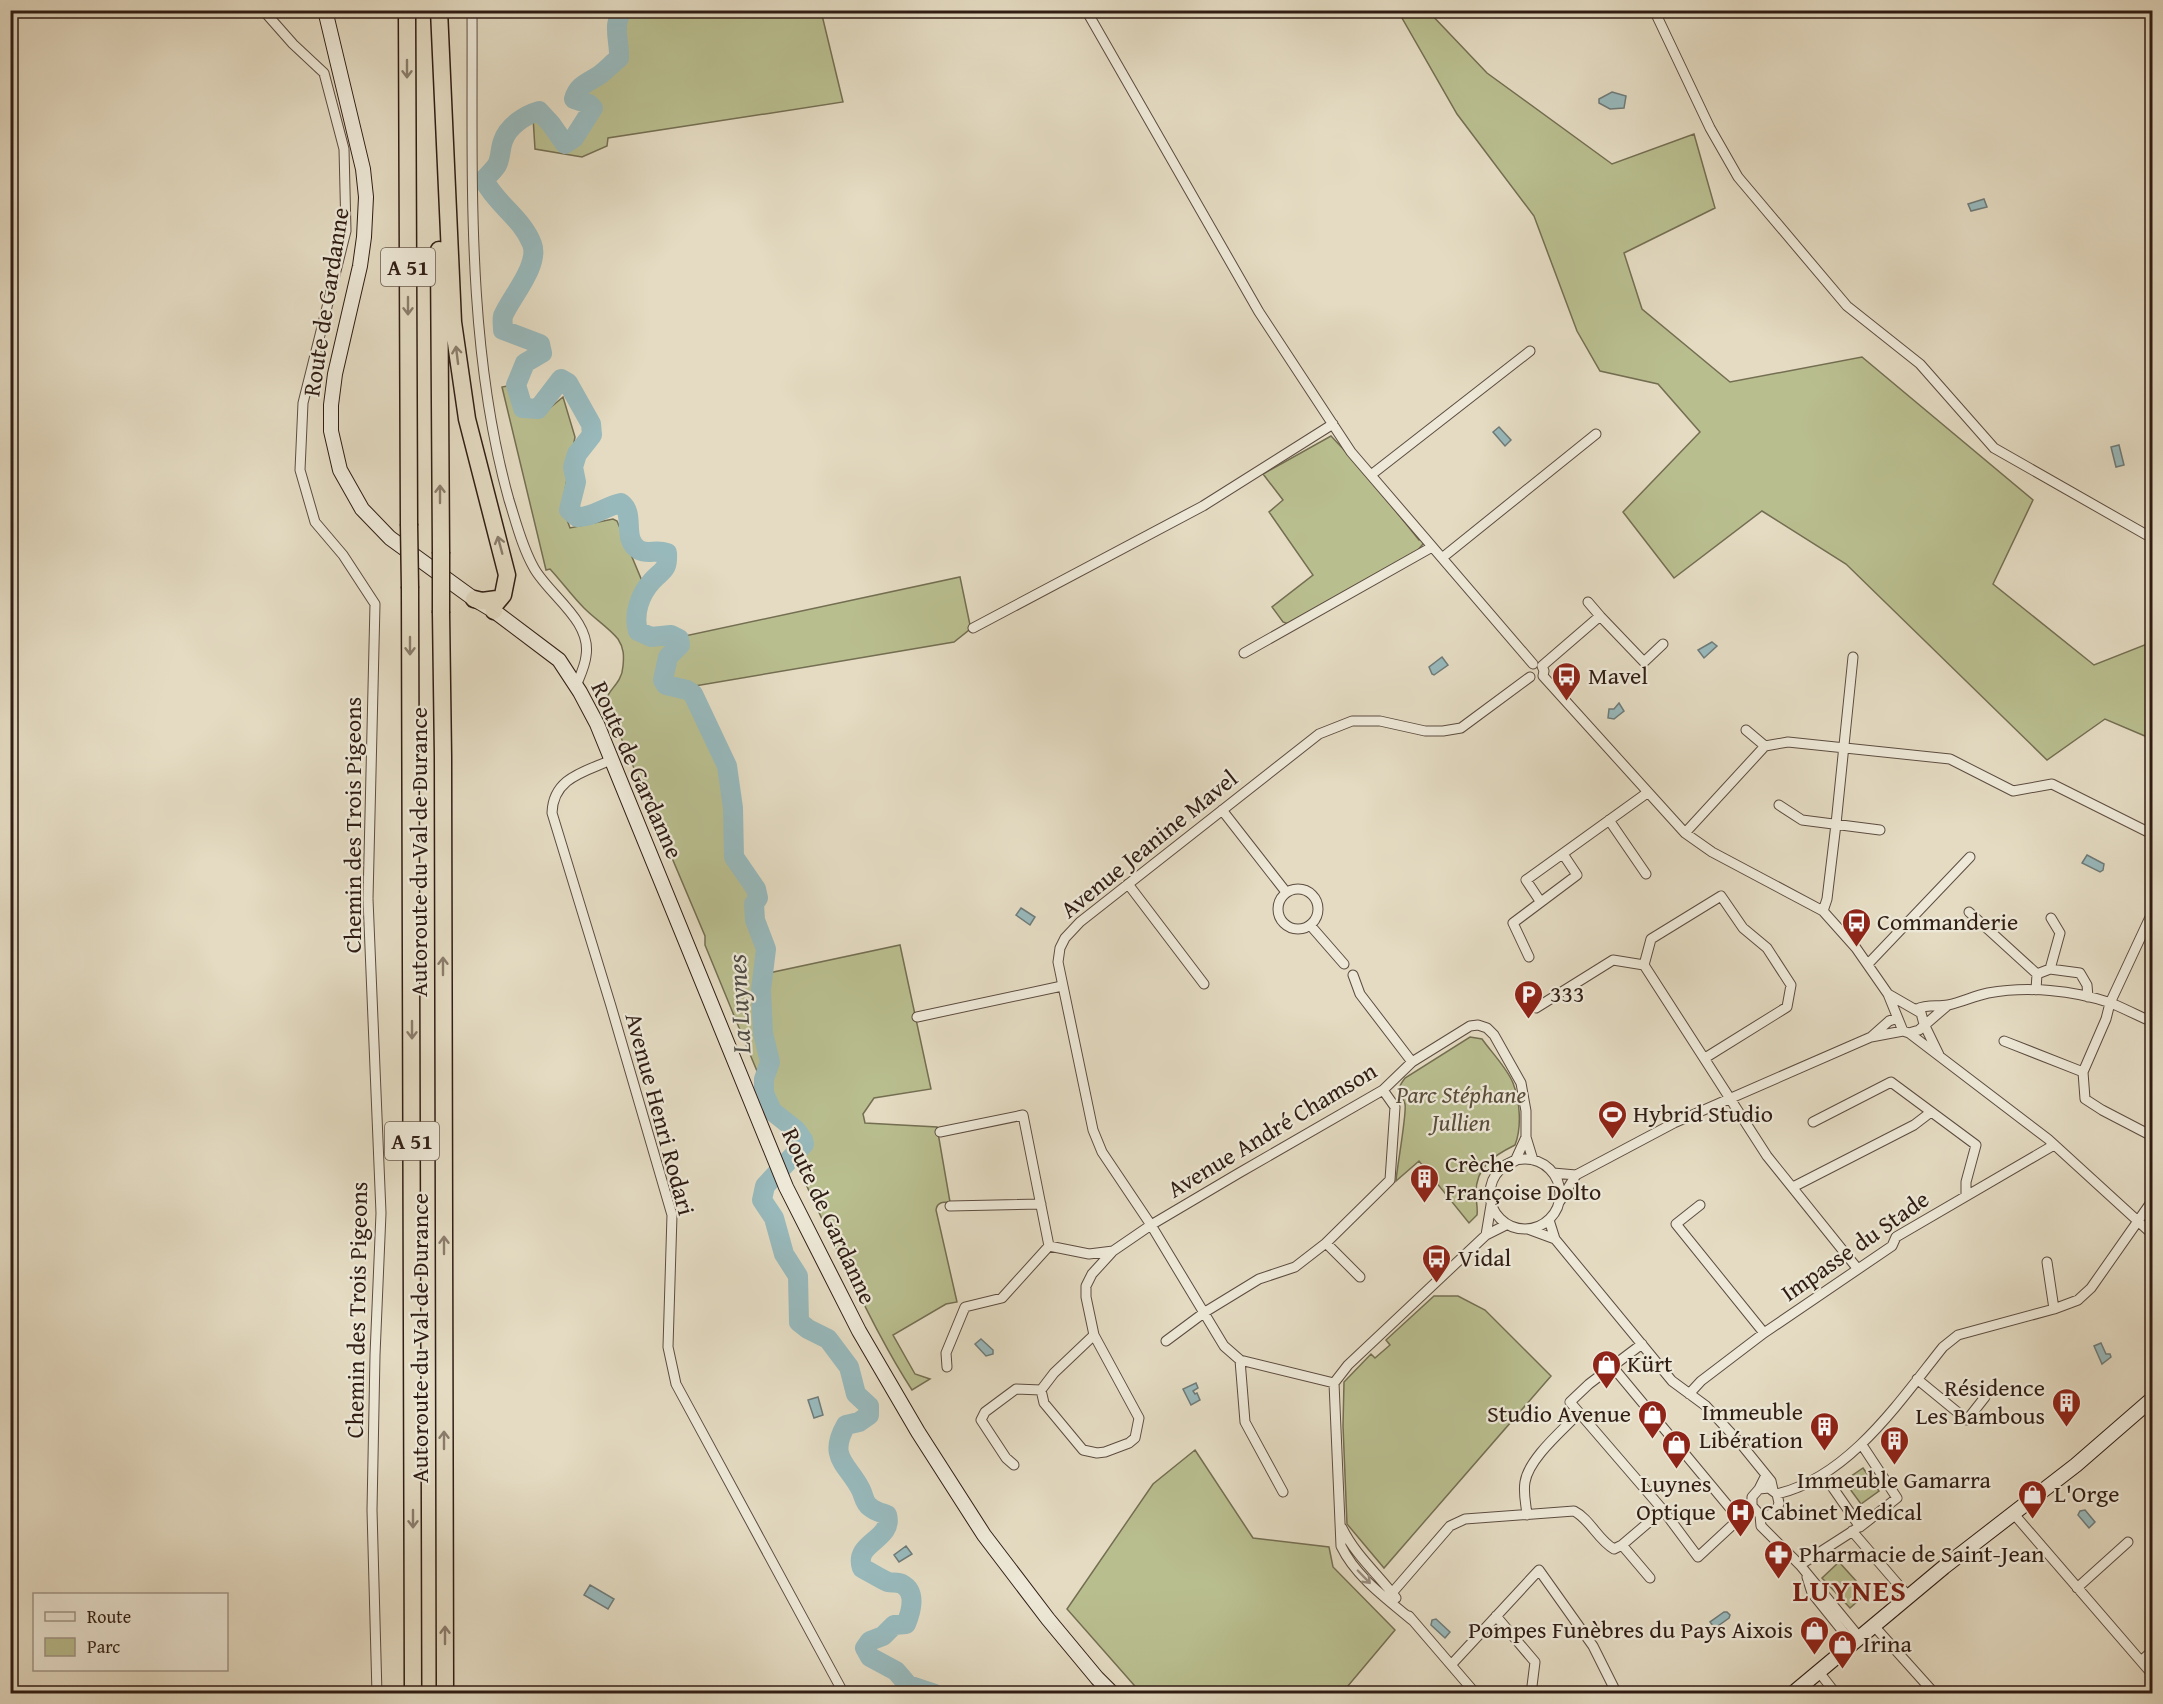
<svg xmlns="http://www.w3.org/2000/svg" width="2163" height="1704" viewBox="0 0 2163 1704" font-family="'Gentium Book Plus',serif">
  <style>
    .green { fill: #b9be8f; stroke: #746e52; stroke-width: 1.5 }
    .water { fill: #98b9bc; stroke: #6e7b79; stroke-width: 1.5 }
    .lines { fill: none; stroke-linecap: round; stroke-linejoin: round }
    .river { stroke: #98b9bc; stroke-width: 20 }
    .minor-casing { stroke: #5d4c40; stroke-width: 11 }
    .secondary-casing { stroke: #301d14; stroke-width: 16 }
    .motorway-casing { stroke: #301d14; stroke-width: 19 }
    .minor { stroke: #ede8d7; stroke-width: 9 }
    .secondary { stroke: #ede8d7; stroke-width: 14 }
    .motorway { stroke: #e4dbc2; stroke-width: 16 }
    .motorway-bridge-casing { stroke: #301d14; stroke-width: 19; stroke-linecap: butt }
    .motorway-bridge { stroke: #e4dbc2; stroke-width: 16 }
    .oneway { stroke: #8a7c6b }
    .oneway2 { stroke: #988d7f }
    .labels { text-anchor: middle; stroke-width: 4.5; stroke-linejoin: round; paint-order: stroke }
    .shield { fill: #ede8d7; stroke: #695a4e; stroke-width: 1.5 }
    .shield-label { font-size: 22px; font-weight: bold; fill: #301d14 }
    .street-label { font-size: 24px; fill: #301d14; stroke: #ede8d7 }
    .poi-label { font-size: 24px; fill: #301d14; stroke: #ede8d7; text-anchor: start }
    .park-label { font-size: 24px; font-style: italic; fill: #594d39; stroke: #ede8d7 }
    .water-label { font-size: 26px; font-style: italic; fill: #4f4c46; stroke: #ede8d7 }
    .district-label { font-size: 30px; font-weight: bold; letter-spacing: 1.5px; fill: #7a1f14; stroke: #ede8d7 }
  </style>
  <rect width="100%" height="100%" fill="#e4dbc2"/>
  <filter id="stains"><feTurbulence type="fractalNoise" baseFrequency=".00333" numOctaves="4"/><feColorMatrix values="0 0 0 0 .2 0 0 0 0 .09 0 0 0 0 .02 0 0 0 .5 -.17"/></filter>
  <radialGradient id="worn" r=".72"><stop offset=".6" stop-color="#630" stop-opacity="0"/><stop offset="1" stop-color="#630" stop-opacity=".3"/></radialGradient>
  <path class="green" d="M629,10L821,11L843,102L608,138L607,146L582,157L535,149L533,117L540,115L563,145L572,146L581,134L597,105L593,101L579,98L577,93C591,81 621,73 622,51C623,41 617,32 618,22Z
    M1398,11H1428L1487,73L1612,164L1694,134L1715,208L1624,253L1642,309L1730,382L1862,357L2033,500L1993,584L2094,665L2152,642V739L2105,719L2047,760L1846,564L1762,511L1674,578L1623,512L1700,432L1658,384L1600,371L1577,331L1534,216L1457,114Z
    M513,385C515,402 522,415 539,417L563,397L575,437L562,506L570,528L613,519L617,521L642,581C631,596 626,612 630,630L634,631L643,638H674L677,642L666,657L661,683L663,686L689,696L702,725L709,733L723,764L732,820V853L736,865L754,894L752,908L758,903L757,924L767,944L764,974L900,945L931,1089L874,1098L863,1114L865,1123L937,1127L950,1202C943,1202 937,1202 936,1210L957,1302L946,1304L893,1335L915,1374L930,1379L912,1390C884,1347 862,1300 839,1254C789,1153 748,1049 705,945V936L606,702C606,690 622,685 623,666C624,656 624,648 618,639C609,628 595,619 584,608C572,596 562,582 550,569L546,570L502,387Z
    M1331,436L1362,469L1419,540L1422,538L1423,544L1417,551L1288,624L1283,622L1272,607L1313,575L1269,512L1283,500L1263,474Z
    M960,577L970,625L969,630L954,642L689,687L671,684L666,681L669,670L668,661L682,644L680,637Z
    M1470,1037L1482,1039C1492,1053 1507,1068 1513,1083C1520,1101 1522,1127 1515,1145C1493,1156 1475,1167 1476,1195C1476,1202 1478,1208 1477,1215L1469,1223L1419,1161L1396,1181C1397,1167 1407,1113 1405,1104C1401,1090 1394,1093 1405,1078Z
    M1434,1296H1458L1485,1310L1551,1376L1384,1568L1347,1524L1343,1426L1344,1382L1371,1354L1375,1358L1390,1345L1386,1340Z
    M1195,1450L1253,1538L1329,1547L1333,1567L1395,1630L1342,1693H1141L1067,1609L1153,1484Z
    M1863,1468L1879,1491L1861,1504L1844,1481Z
    M1839,1562L1867,1593L1850,1608L1822,1578Z"/>
  <path class="water" d="M1612,92L1626,96L1624,108L1610,109L1599,103V99Z
    M1984,199L1987,207L1971,211L1968,204Z
    M1499,427L1511,440L1505,446L1493,432Z
    M2119,445L2124,465L2116,467L2111,447Z
    M1712,642L1717,646L1704,658L1698,650Z
    M1442,657L1448,665L1434,675L1432,674L1429,667Z
    M1619,703L1624,711L1614,719L1608,718L1609,709H1614Z
    M2087,855L2104,864L2103,870L2100,872L2082,863Z
    M1021,908L1035,917L1030,925L1016,915Z
    M981,1339L993,1350V1354L986,1356L975,1344Z
    M2101,1343L2106,1354H2110L2111,1357L2102,1364L2094,1346Z
    M1196,1383L1198,1388L1193,1391L1195,1394L1197,1393L1200,1400L1191,1405L1183,1389Z
    M818,1397L823,1415L814,1418L808,1400Z
    M2085,1510L2095,1522L2089,1528L2078,1515L2080,1511Z
    M906,1546L912,1554L899,1562L894,1555Z
    M590,1585L614,1599L608,1609L584,1595Z
    M1724,1612H1727L1730,1615L1729,1618L1715,1628L1710,1622Z
    M1436,1619L1450,1632L1445,1638L1431,1625L1432,1620Z"/>
  <g class="lines">
    <path class="river" d="M624,10C611,23 620,41 619,58C613,63 607,69 601,74C590,82 578,84 574,99L589,104L593,108L574,138L565,144L551,124L539,111C525,115 508,126 503,141C500,149 501,157 497,165C494,170 488,175 484,180C496,204 522,218 532,244C540,265 511,297 503,316C502,320 503,325 503,330L540,344L542,353L525,363L516,385L523,408L538,409L561,379L568,383L591,424L592,435L577,454L573,467L576,482L569,510L577,517C592,518 606,506 621,503C636,514 621,539 639,550C649,555 655,549 667,553C668,571 663,569 652,581C640,594 633,614 638,631L651,637L671,635L679,639L680,645L668,657L663,680L666,685L687,690L693,694L727,766L733,808L734,857L756,889L758,898L754,904L755,920L766,949L761,990L763,1033L770,1062L764,1079V1093L772,1111L796,1130L803,1140L804,1144L765,1186L762,1200L774,1218L784,1254L798,1276L799,1322L808,1329L828,1339L849,1367L856,1394L869,1406V1415L859,1422L846,1425C827,1458 848,1464 861,1490C864,1496 864,1503 870,1507C874,1511 882,1513 887,1515C894,1540 853,1542 862,1568C870,1572 879,1578 888,1582C892,1583 898,1582 902,1584C917,1592 911,1612 906,1624L894,1625L883,1636L870,1641L865,1648L870,1657L896,1671L908,1685L935,1694"/>
    <defs>
      <path id="minor" d="M263,10L293,44L324,73L344,149L346,231L303,403L300,470L315,522L343,555L375,604L368,899L381,1213L375,1355L372,1510L377,1694
        M472,10C473,172 465,343 509,500C516,522 522,547 534,568C549,595 592,621 586,656C585,666 580,676 576,686
        M1086,10L1259,312L1351,452L1533,664
        M1654,10L1710,128L1738,177L1847,306L1920,364L1994,448L2152,538
        M1371,475L1530,351
        M1442,558L1596,434
        M1600,616L1644,662L1663,644
        M973,628L1203,506L1333,424
        M1244,653L1432,547
        M1542,666L1544,671L1543,676L1685,833L1712,852L1823,911L1856,948L1888,994L1903,1031L1909,1033L2048,1139L2152,1234
        M1542,666L1600,616L1588,602
        M1746,730L1765,746
        M611,760C584,772 553,778 552,813L611,1006L672,1215L668,1347L676,1384L844,1694
        M1779,805L1802,820L1880,830
        M1222,810L1286,892
        M1609,820L1646,874
        M1685,833L1765,746L1788,742L1950,759L2013,791L2052,784L2152,834
        M1128,884L1204,984
        M1278 909a20 20 0 1 1 40 0a20 20 0 1 1-40 0Z
        M1540,901L1526,880L1647,793
        M1823,911L1827,899L1836,824L1853,657
        M1969,912L2037,974
        M2152,913L2110,1003L2106,1019L2083,1072L2085,1099L2102,1110L2152,1136
        M1310,925L1344,964
        M1529,957L1513,923L1577,875L1563,854
        M1868,964L1970,857
        M1644,965L1767,1156L1857,1268
        M1644,965L1651,939L1721,896L1743,928L1767,948L1791,985L1787,1007L1705,1058
        M2050,969L2080,973L2087,985L2088,997
        M1353,975L1360,994L1412,1062
        M2036,990L2037,974L2050,969L2060,933L2051,918
        M1888,994L1921,1013L1924,1024L1939,1055
        M1536,1008L1613,960L1644,965
        M1917,1009C1927,1004 1938,1007 1948,1005C1962,1002 1974,996 1988,993C2027,986 2073,990 2111,1003C2125,1009 2139,1016 2152,1022
        M917,1017L1062,986
        M1909,1033L1919,1030L1948,1005
        M1871,1037L1889,1021L1897,1018
        M2004,1041L2083,1072
        M1813,1122L1891,1082L1976,1145L1966,1182V1194
        M940,1132L1023,1115L1049,1246L1089,1254L1113,1251L1151,1225L1239,1173L1383,1090L1412,1062L1470,1026L1478,1025L1487,1028L1494,1035L1521,1083L1526,1111V1137L1533,1160
        M1490 1194a35 35 0 1 1 70 0a35 35 0 1 1-70 0Z
        M1515,1161L1526,1137
        M1553,1173L1576,1175
        M1793,1187L1914,1125L1931,1112
        M1560,1201L1576,1175L1674,1123L1871,1037L1903,1031
        M1700,1205L1676,1224L1764,1333
        M950,1206L1041,1204
        M1549,1220L1555,1239L1672,1381L1706,1406L1741,1444L1771,1481L1773,1490
        M1528,1229L1555,1239
        M1486,1235L1491,1205
        M1326,1243L1360,1277
        M2047,1262L2054,1309
        M1094,1335L1054,1373L1041,1390L1044,1403L1083,1450L1097,1453L1105,1452L1129,1443L1135,1438L1139,1418L1094,1335L1086,1297V1286L1092,1274L1113,1251
        M1166,1341L1205,1312L1259,1279L1295,1267L1326,1243L1390,1180L1395,1107L1383,1090
        M1642,1344L1589,1384L1570,1402L1663,1510L1698,1557L1739,1519L1751,1502
        M1240,1360L1245,1422L1283,1492
        M1612,1366L1739,1519
        M947,1367L946,1353L965,1307L1002,1298L1049,1246
        M1917,1379L1967,1420L1985,1397
        M1334,1383L1240,1360L1224,1346L1151,1225L1102,1152L1093,1130L1058,962L1060,948L1065,938L1080,922L1319,734L1352,721H1380L1425,731H1443L1461,728L1530,677
        M1689,1394L1701,1381L1764,1333L1892,1246L1896,1237L2054,1145
        M1014,1465L1006,1458L981,1420L985,1412L1016,1389L1041,1390
        M1824,1475L1860,1527L1897,1498L1862,1445
        M1759,1489L1769,1488L1777,1494L1779,1503C1777,1513 1770,1517 1760,1515L1752,1506V1497L1759,1489L1766,1475
        M1777,1494C1849,1477 1899,1402 1943,1347L1958,1335L2054,1309L2078,1300L2091,1288L2152,1201
        M2013,1513L2152,1674
        M1527,1515C1526,1504 1523,1493 1525,1482C1529,1458 1563,1430 1579,1413
        M1760,1515L1761,1526L1800,1565L1860,1638
        M1342,1528C1356,1556 1378,1574 1396,1598
        M1852,1531L1908,1596
        M1622,1545L1650,1578
        M1800,1565L1856,1529
        M1807,1577L1812,1593L1853,1644
        M2077,1588L2128,1542
        M1392,1593L1450,1526L1465,1519L1574,1511C1590,1519 1598,1540 1614,1549L1622,1545L1663,1510
        M1409,1616L1476,1694
        M1496,1616L1535,1662L1531,1694
        M1412,1620C1386,1598 1356,1577 1341,1546L1334,1383L1348,1365L1486,1235L1506,1225
        M1874,1626L1935,1694
        M2141,1661L2152,1651
        M1451,1665L1539,1570L1593,1646L1617,1694
        M1819,1672L1836,1694"/>
      <path id="secondary" d="M325,10L363,169L366,197L364,237L360,266L335,374L331,405V431L340,470L362,509L390,538L474,599L494,611L559,660L580,692L597,724L786,1187L859,1331L918,1432L984,1535L1048,1619L1097,1678L1113,1694
        M1792,1694L1944,1567L2076,1465L2152,1399"/>
      <path id="motorway" d="M407,10L409,524
        M439,10L453,322L467,419L507,575L503,595L493,607L494,611
        M439,250L441,552
        M410,588L413,1694
        M474,599L482,601L497,599
        M441,613L443,757L445,1694"/>
    </defs>
    <use href="#minor" class="minor-casing"/>
    <use href="#secondary" class="secondary-casing"/>
    <use href="#motorway" class="motorway-casing"/>
    <use href="#minor" class="minor"/>
    <use href="#secondary" class="secondary"/>
    <use href="#motorway" class="motorway"/>
    <defs>
      <path id="motorway-bridge" d="M409,524L410,588
        M441,552V613"/>
    </defs>
    <use href="#motorway-bridge" class="motorway-bridge-casing"/>
    <use href="#motorway-bridge" class="motorway-bridge"/>
  </g>
  <defs><path id="oneway-shaft" d="M-6 0H5M1.5-3L5.5 0L1.5 3" fill="none" stroke-width="1.6" stroke-linecap="round" stroke-linejoin="round" transform="scale(1.5)"/></defs>
  <g class="oneway">
    <use href="#oneway-shaft" transform="translate(407 69) rotate(90)"/>
    <use href="#oneway-shaft" transform="translate(408 306) rotate(90)"/>
    <use href="#oneway-shaft" transform="translate(457 355) rotate(-97)"/>
    <use href="#oneway-shaft" transform="translate(440 494) rotate(-90)"/>
    <use href="#oneway-shaft" transform="translate(500 545) rotate(-105)"/>
    <use href="#oneway-shaft" transform="translate(410 646) rotate(90)"/>
    <use href="#oneway-shaft" transform="translate(443 966) rotate(-90)"/>
    <use href="#oneway-shaft" transform="translate(412 1030) rotate(90)"/>
    <use href="#oneway-shaft" transform="translate(444 1245) rotate(-90)"/>
    <use href="#oneway-shaft" transform="translate(444 1440) rotate(-90)"/>
    <use href="#oneway-shaft" transform="translate(413 1519) rotate(90)"/>
    <use href="#oneway-shaft" transform="translate(445 1635) rotate(-90)"/>
  </g>
  <use class="oneway2" href="#oneway-shaft" transform="translate(1364 1577) rotate(46)"/>
  <defs>
    <symbol id="bus-pin" viewBox="-11 -11 22 30"><path d="M0 17L-7.5 6A9.5 9.5 0 1 1 7.5 6Z" fill="#8f2418" stroke="#ede8d7"/><path d="M-5-6H5V4H4V6H2V4H-2V6H-4V4H-5ZM-3.5-4V0h7V-4ZM-3.5 1.2v1.5H-2V1.2ZM2 1.2v1.5H3.5V1.2Z" fill="#fff"/></symbol>
    <symbol id="parking-pin" viewBox="-11 -11 22 30"><path d="M0 17L-7.5 6A9.5 9.5 0 1 1 7.5 6Z" fill="#8f2418" stroke="#ede8d7"/><path d="M-3.5-5.5H1a3.5 3.5 0 0 1 0 7H-1V5.5H-3.5ZM-1-3.4V-.6H.8a1.4 1.4 0 0 0 0-2.8Z" fill="#fff"/></symbol>
    <symbol id="stadium-pin" viewBox="-11 -11 22 30"><path d="M0 17L-7.5 6A9.5 9.5 0 1 1 7.5 6Z" fill="#8f2418" stroke="#ede8d7"/><path d="M0-5a6.5 5 0 1 0 0 10a6.5 5 0 1 0 0-10ZM-3.5-1.8h7v3.6h-7Z" fill="#fff"/></symbol>
    <symbol id="building-pin" viewBox="-11 -11 22 30"><path d="M0 17L-7.5 6A9.5 9.5 0 1 1 7.5 6Z" fill="#8f2418" stroke="#ede8d7"/><path d="M-4-6H4V6H1V3H-1V6H-4ZM-2.5-4.3h1.7v1.8h-1.7ZM.8-4.3h1.7v1.8H.8ZM-2.5-1h1.7V.8h-1.7ZM.8-1h1.7V.8H.8Z" fill="#fff"/></symbol>
    <symbol id="shop-pin" viewBox="-11 -11 22 30"><path d="M0 17L-7.5 6A9.5 9.5 0 1 1 7.5 6Z" fill="#8f2418" stroke="#ede8d7"/><path d="M-5-2.5h2.3a2.7 3.5 0 0 1 5.4 0H5L5.5 6h-11ZM-1.5-2.5h3a1.5 2.3 0 0 0-3 0Z" fill="#fff"/></symbol>
    <symbol id="hospital-pin" viewBox="-11 -11 22 30"><path d="M0 17L-7.5 6A9.5 9.5 0 1 1 7.5 6Z" fill="#8f2418" stroke="#ede8d7"/><path d="M-5-5h3v3.5h4V-5h3V5h-3V1.5h-4V5h-3Z" fill="#fff"/></symbol>
    <symbol id="pharmacy-pin" viewBox="-11 -11 22 30"><path d="M0 17L-7.5 6A9.5 9.5 0 1 1 7.5 6Z" fill="#8f2418" stroke="#ede8d7"/><path d="M-2-6h4v4h4v4h-4v4h-4v-4h-4v-4h4Z" fill="#fff"/></symbol>
  </defs>
  <g fill-rule="evenodd">
    <use href="#bus-pin" x="1550" y="660" width="33" height="45"/>
    <use href="#bus-pin" x="1840" y="906" width="33" height="45"/>
    <use href="#parking-pin" x="1512" y="978" width="33" height="45"/>
    <use href="#stadium-pin" x="1596" y="1098" width="33" height="45"/>
    <use href="#building-pin" x="1408" y="1162" width="33" height="45"/>
    <use href="#bus-pin" x="1420" y="1242" width="33" height="45"/>
    <use href="#shop-pin" x="1590" y="1348" width="33" height="45"/>
    <use href="#building-pin" x="2050" y="1386" width="33" height="45"/>
    <use href="#shop-pin" x="1636" y="1398" width="33" height="45"/>
    <use href="#building-pin" x="1808" y="1410" width="33" height="45"/>
    <use href="#building-pin" x="1878" y="1424" width="33" height="45"/>
    <use href="#shop-pin" x="1660" y="1428" width="33" height="45"/>
    <use href="#shop-pin" x="2016" y="1478" width="33" height="45"/>
    <use href="#hospital-pin" x="1724" y="1496" width="33" height="45"/>
    <use href="#pharmacy-pin" x="1762" y="1538" width="33" height="45"/>
    <use href="#shop-pin" x="1798" y="1614" width="33" height="45"/>
    <use href="#shop-pin" x="1826" y="1628" width="33" height="45"/>
  </g>
  <g class="labels">
    <g class="shield">
      <rect x="381" y="248" width="54" height="38" rx="4.5"/>
      <rect x="385" y="1122" width="54" height="38" rx="4.5"/>
    </g>
    <g class="shield-label">
      <text x="408" y="275">A 51</text>
      <text x="412" y="1149">A 51</text>
    </g>
    <g class="street-label">
      <text transform="translate(326 302) rotate(-81)" y="8">Route de Gardanne</text>
      <text transform="translate(637 770) rotate(66)" y="8">Route de Gardanne</text>
      <text transform="translate(353 825) rotate(-90)" y="8">Chemin des Trois Pigeons</text>
      <text transform="translate(1149 844) rotate(-39)" y="8">Avenue Jeanine Mavel</text>
      <text transform="translate(419 852) rotate(-90)" y="8">Autoroute du Val de Durance</text>
      <text transform="translate(660 1114) rotate(75)" y="8">Avenue Henri Rodari</text>
      <text transform="translate(1272 1130) rotate(-31)" y="8">Avenue André Chamson</text>
      <text transform="translate(829 1216) rotate(65)" y="8">Route de Gardanne</text>
      <text transform="translate(1855 1246) rotate(-35)" y="8">Impasse du Stade</text>
      <text transform="translate(357 1310) rotate(-89)" y="8">Chemin des Trois Pigeons</text>
      <text transform="translate(420 1338) rotate(-90)" y="8">Autoroute du Val de Durance</text>
    </g>
    <g class="poi-label">
      <text x="1588" y="684">Mavel</text>
      <text x="1877" y="930">Commanderie</text>
      <text x="1550" y="1002">333</text>
      <text x="1633" y="1122">Hybrid Studio</text>
      <text x="1445" y="1172">Crèche<tspan x="1445" dy="28">Françoise Dolto</tspan></text>
      <text x="1458" y="1266">Vidal</text>
      <text x="1627" y="1372">Kürt</text>
      <text x="2045" y="1396" text-anchor="end">Résidence<tspan x="2045" dy="28">Les Bambous</tspan></text>
      <text x="1803" y="1420" text-anchor="end">Immeuble<tspan x="1803" dy="28">Libération</tspan></text>
      <text x="1631" y="1422" text-anchor="end">Studio Avenue</text>
      <text x="1894" y="1488" text-anchor="middle">Immeuble Gamarra</text>
      <text x="1676" y="1492" text-anchor="middle">Luynes<tspan x="1676" dy="28">Optique</tspan></text>
      <text x="2054" y="1502">L'Orge</text>
      <text x="1761" y="1520">Cabinet Medical</text>
      <text x="1799" y="1562">Pharmacie de Saint-Jean</text>
      <text x="1793" y="1638" text-anchor="end">Pompes Funèbres du Pays Aixois</text>
      <text x="1863" y="1652">Irina</text>
    </g>
    <g class="park-label">
      <text x="1461" y="1103">Parc Stéphane<tspan x="1461" dy="28">Jullien</tspan></text>
    </g>
    <g class="water-label">
      <text transform="translate(739 1004) rotate(-93)" y="9">La Luynes</text>
    </g>
    <g class="district-label">
      <text x="1850" y="1601">LUYNES</text>
    </g>
  </g>
  <rect width="2163" height="1704" fill="none" stroke="#e4dbc2" stroke-width="36"/>
  <rect x="12" y="12" width="2139" height="1680" fill="none" stroke="#301d14" stroke-width="3"/>
  <rect x="18" y="18" width="2127" height="1668" fill="none" stroke="#301d14" stroke-width="1.5"/>
  <rect x="33" y="1593" width="195" height="78" fill="#ede8d7" stroke="#a19789" stroke-width="1.5"/>
  <rect x="45" y="1612" width="30" height="9" fill="#ede8d7" stroke="#a19789" stroke-width="1.5"/>
  <text x="87" y="1623" font-size="18" fill="#301d14">Route</text>
  <rect x="45" y="1638" width="30" height="18" fill="#b9be8f" stroke="#a19789" stroke-width="1.5"/>
  <text x="87" y="1653" font-size="18" fill="#301d14">Parc</text>
  <rect width="100%" height="100%" filter="url(#stains)"/>
  <rect width="100%" height="100%" fill="url(#worn)"/>
</svg>
